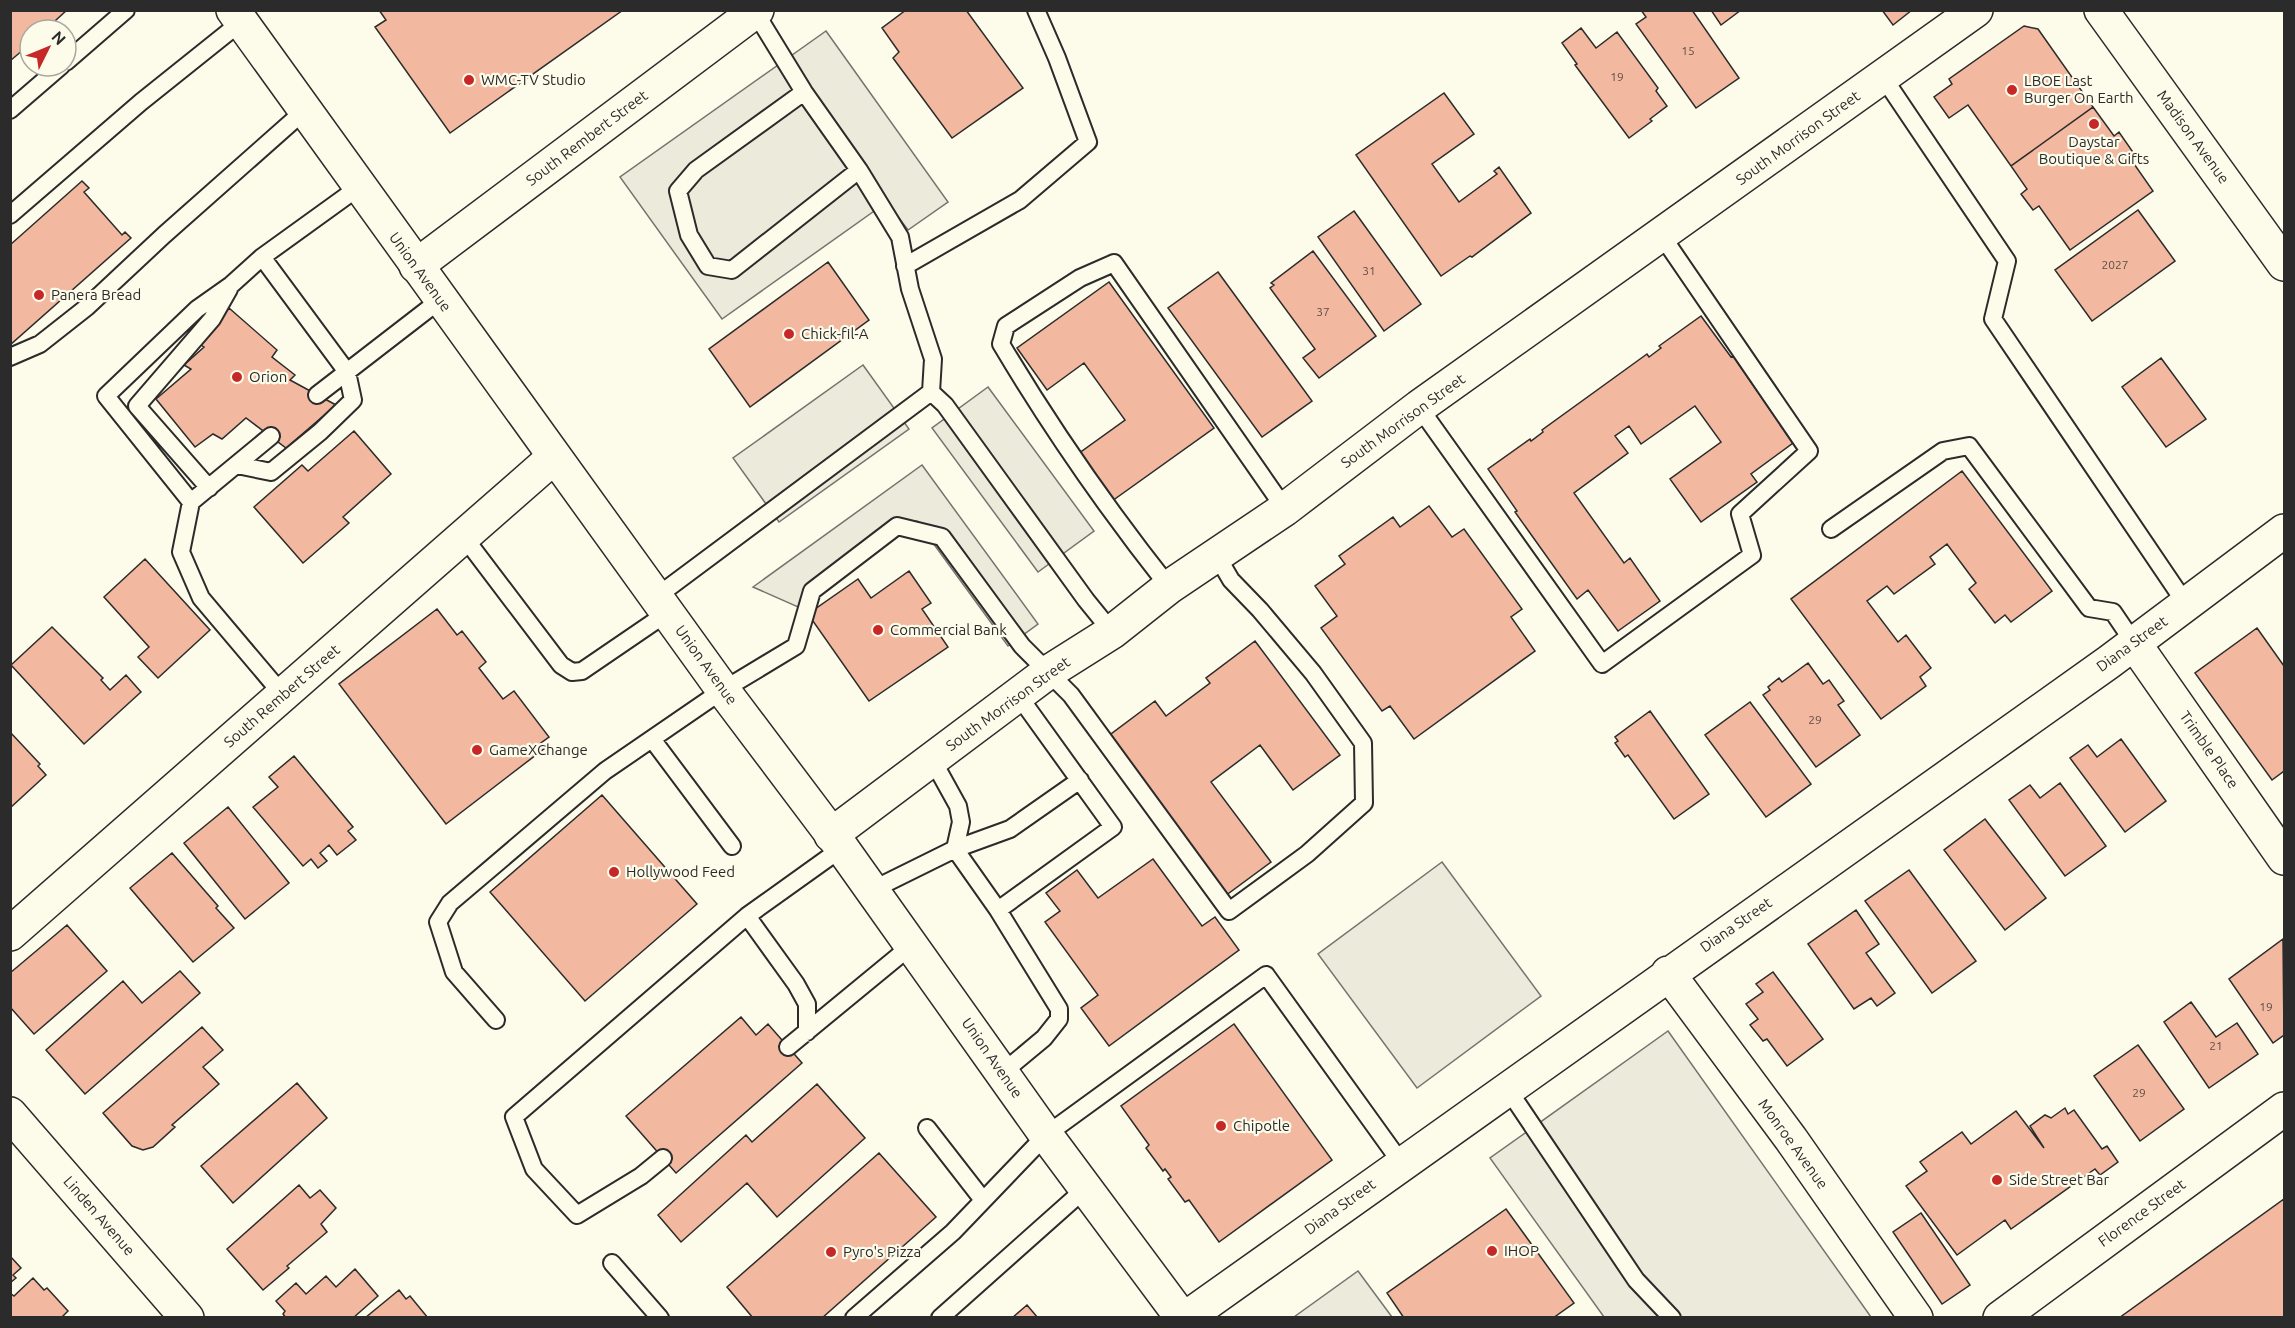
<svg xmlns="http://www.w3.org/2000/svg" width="2295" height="1328" viewBox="0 0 2295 1328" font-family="Ubuntu,sans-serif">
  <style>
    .parking { fill: #eceadb; stroke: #74746e; stroke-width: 1.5 }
    .building { fill: #f2b8a0; stroke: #2b2b2b; stroke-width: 1.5 }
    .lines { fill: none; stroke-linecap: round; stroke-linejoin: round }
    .lane-casing { stroke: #2b2b2b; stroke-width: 20 }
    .street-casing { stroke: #2b2b2b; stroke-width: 36 }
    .secondary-casing { stroke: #2b2b2b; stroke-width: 36 }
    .primary-casing { stroke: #2b2b2b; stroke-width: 36 }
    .lane { stroke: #fdfbea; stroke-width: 16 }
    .street { stroke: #fdfbea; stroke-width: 33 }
    .secondary { stroke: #fdfbea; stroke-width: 33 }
    .primary { stroke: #fdfbea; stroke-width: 33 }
    .poi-dot { fill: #c62828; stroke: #fdfbea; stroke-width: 2 }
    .labels { text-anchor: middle; stroke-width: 4.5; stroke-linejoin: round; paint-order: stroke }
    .number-label { font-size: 12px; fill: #5d4e48 }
    .poi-label { font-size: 15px; fill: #2b2b2b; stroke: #fdfbea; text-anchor: start }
    .street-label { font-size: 15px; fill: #2b2b2b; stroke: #fdfbea }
  </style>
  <rect width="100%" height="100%" fill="#fdfbea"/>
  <path class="parking" d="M826,31L948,202L908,230L887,202L722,319L620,177Z
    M863,365L909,429L779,522L733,458Z
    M988,387L1094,531L1038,572L932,428Z
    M922,465L1038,624L1008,646L917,521L798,607L753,587Z
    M1442,862L1541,996L1417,1088L1318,954Z
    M1668,1031L1871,1317H1604L1490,1158Z
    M1358,1271L1392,1317H1294Z"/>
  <path class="building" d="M10,10H67L45,30H30V44L10,61Z
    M379,10H623L450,133L375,27L386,20Z
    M906,10H966L1023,88L952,138L893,58L899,52L882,28Z
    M1641,10H1692L1739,78L1696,108L1636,24L1646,17Z
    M1711,10H1741L1721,25Z
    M1882,10H1912L1893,25Z
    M2024,26L2038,29L2093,107L2011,166L1968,105L1949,118L1934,97L1952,84L1949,79Z
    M1581,28L1596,48L1617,32L1658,88L1656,91L1667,106L1650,119L1652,121L1629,138L1575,65L1577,64L1562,43Z
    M1444,93L1474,134L1432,164L1459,202L1497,174L1494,171L1499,167L1531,213L1472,257L1470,256L1441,276L1356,155Z
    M2093,107L2114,136L2119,132L2137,158L2132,161L2153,191L2070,250L2039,206L2033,210L2021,194L2027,189L2011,166Z
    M82,181L89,188L84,192L122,235L125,232L131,238L10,345V245Z
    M2138,210L2175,261L2092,321L2055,270Z
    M1354,211L1421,304L1384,331L1318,237Z
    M1313,251L1376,336L1319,378L1303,358L1315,349L1270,288L1274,285L1271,283Z
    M828,262L869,320L750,407L709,349Z
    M1218,272L1312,401L1262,437L1168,308Z
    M1109,282L1214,428L1112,501L1078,454L1125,420L1084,363L1047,390L1017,348Z
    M229,308L277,350L272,357L295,375L290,380L336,405L286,448L246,418L222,439L213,434L195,447L156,399L191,369L184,365L204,347L198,343Z
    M1701,316L1731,357L1733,356L1793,443L1751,474L1757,482L1701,522L1670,479L1721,442L1695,406L1641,444L1629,426L1615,436L1628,453L1574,493L1624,563L1630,558L1660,601L1618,631L1588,590L1577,599L1515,512L1517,511L1488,469L1530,439L1531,441L1543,432L1542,430L1647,354L1649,357L1661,348L1659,346Z
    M2161,358L2206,419L2166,447L2122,387Z
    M354,431L391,474L343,517L349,523L303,563L254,507L302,465L308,471Z
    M1962,471L2052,591L2011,622L2005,615L1995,623L1969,589L1976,583L1947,544L1930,557L1935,564L1894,594L1887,586L1867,601L1898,642L1906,635L1931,668L1920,677L1926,686L1881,719L1791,599Z
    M1429,506L1452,537L1464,529L1522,609L1511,617L1535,651L1414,739L1390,706L1382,711L1321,628L1337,616L1315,586L1345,564L1339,556L1393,517L1400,527Z
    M145,559L210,630L158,678L138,657L149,647L104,597Z
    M909,571L931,603L922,609L948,647L869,701L808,614L858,579L871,598Z
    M437,609L457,635L462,631L486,662L479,668L503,699L514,691L549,737L541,743L545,748L446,824L339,684Z
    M52,627L103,678L101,680L110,690L126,675L141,692L84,744L11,665Z
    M2257,628L2284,666V771L2272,780L2195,673Z
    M1255,641L1340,755L1293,790L1260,745L1211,782L1271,862L1225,896L1107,737L1155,701L1166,716L1210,683L1206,678Z
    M1808,663L1823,684L1829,680L1844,701L1838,705L1860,735L1816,767L1763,695L1770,690L1768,687L1779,678L1782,682Z
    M1750,702L1811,784L1766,817L1705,735Z
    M1650,711L1709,794L1674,819L1628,755L1625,757L1615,743L1618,741L1615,737Z
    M10,732L40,764L38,766L46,775L10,808Z
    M2121,739L2166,801L2125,832L2070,758L2088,745L2097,757Z
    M294,756L353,827L348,831L356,840L337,855L329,845L320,853L327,861L318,868L311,859L303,866L253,807L278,787L269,777Z
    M2060,783L2106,846L2065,876L2009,800L2030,785L2040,798Z
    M602,795L697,904L585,1001L490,892Z
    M228,807L289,883L245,919L184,843Z
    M1985,819L2046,898L2005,930L1944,850Z
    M172,853L218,906L216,908L234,928L193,962L130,888Z
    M1153,859L1202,926L1215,917L1239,950L1109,1046L1081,1008L1098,995L1045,922L1060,911L1046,893L1077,870L1098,898Z
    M1909,870L1976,961L1932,993L1865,901Z
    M1856,910L1879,944L1866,953L1895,993L1877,1006L1871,998L1854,1009L1808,944Z
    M67,925L107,971L34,1034L10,1007V973Z
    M2283,939L2284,1035L2273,1043L2229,979Z
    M180,971L200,993L85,1094L46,1050L123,981L142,1003Z
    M1773,972L1823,1039L1787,1066L1767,1039L1763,1041L1750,1025L1758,1019L1746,1004L1763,992L1756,984Z
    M2191,1002L2216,1037L2237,1023L2258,1054L2209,1088L2164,1022Z
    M741,1017L756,1035L768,1024L802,1063L676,1173L626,1116Z
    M1234,1024L1332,1160L1219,1242L1189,1200L1185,1202L1168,1179L1171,1177L1165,1169L1163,1171L1146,1148L1149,1145L1121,1106Z
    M202,1027L223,1050L203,1067L219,1084L172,1125L175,1127L153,1147L143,1150L132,1146L103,1113Z
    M2138,1045L2184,1109L2140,1141L2094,1076Z
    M297,1083L327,1118L233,1203L201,1166Z
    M817,1084L865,1138L777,1217L747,1183L681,1242L658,1215L746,1135L752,1142Z
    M2065,1108L2068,1114L2074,1110L2102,1149L2107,1146L2118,1162L2100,1175L2095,1169L2011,1229L2005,1220L1957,1255L1906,1186L1927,1171L1920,1162L1962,1132L1971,1144L2016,1111L2044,1148L2030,1126L2045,1115L2051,1118Z
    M879,1153L936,1217L822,1318H753L727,1287Z
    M299,1185L310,1198L320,1190L336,1208L321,1224L327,1232L287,1266L289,1268L263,1290L227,1249Z
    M2284,1199V1318H2119Z
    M1506,1209L1574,1303L1553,1318H1404L1387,1293Z
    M1921,1213L1970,1285L1942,1304L1893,1232Z
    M10,1256L21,1268L13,1275L16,1278L10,1283Z
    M355,1269L378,1296L353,1318H286L283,1314L285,1311L276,1301L296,1283L306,1294L326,1276L336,1287Z
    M33,1278L44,1290L47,1288L68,1311L61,1318H10V1293L14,1296Z
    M399,1290L406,1299L410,1296L428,1318H365Z
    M1027,1305L1038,1318H1012Z"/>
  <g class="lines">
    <defs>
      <path id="lane" d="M66,62L126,10
        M1883,77L2007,261L1993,319L2186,604
        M804,92L696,170L678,191L689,235L708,266L732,270L859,170
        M10,110L61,66
        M10,215L141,102L241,22
        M905,266L1020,200L1088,142L1057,58L1036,10
        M10,357L40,344L87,307L164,235L304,111
        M931,392L945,405L1086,600L1112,632
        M317,395L440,300
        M1419,407L1602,664L1752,555L1740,514L1809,451L1662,236
        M271,436L191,502L181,552L201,598L283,695
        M237,465L271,472L320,432L353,400L347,372L262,257
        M209,488L137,406L212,319L229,289
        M191,502L106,396L197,309L231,285L262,257L359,187
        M1831,529L1943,451L1969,446L2089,608L2113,612L2134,643
        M464,537L561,665L572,672L582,671L667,613
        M1169,587C1108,510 1051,428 1001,344L1006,326L1080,278L1114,263L1285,509
        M656,597L931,392L933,359L910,289L900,237L859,170L804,92L755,12
        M652,739L732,846
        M932,759L958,806L961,822L955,849
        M955,849L1010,829L1080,780
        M872,890L955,849L998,910L1059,1009V1019L1044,1038L1002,1073
        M998,910L1113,827L1018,695
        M747,916L796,984L807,1004V1032
        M496,1020L454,972L438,922L450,903L605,771L723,690L796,646L812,591L897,526L942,537L1022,646L1071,695L1229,911L1307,854L1364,803L1363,743L1313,673L1260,610L1231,580L1217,556
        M788,1047L912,945
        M1507,1088L1636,1280L1672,1318
        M927,1128L983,1200
        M663,1158L641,1176L577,1215L534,1169L514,1117L747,916L842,848
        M612,1263L660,1318
        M854,1318L953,1232L1046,1135L1266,975L1402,1164
        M940,1318L1086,1188"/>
      <path id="street" d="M416,266L757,10
        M2134,643L2284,858
        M831,835L1047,673L1112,632L1169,587L1285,509L1419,407L1976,10
        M10,934L554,457
        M1668,973L1791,1139L1916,1318
        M10,1114L187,1318
        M1186,1318L2109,662L2284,531
        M2000,1318L2284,1109"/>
      <path id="secondary" d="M2101,10L2284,264"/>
      <path id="primary" d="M233,10L723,690L842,848L1046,1135L1182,1318"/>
    </defs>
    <use href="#lane" class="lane-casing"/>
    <use href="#street" class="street-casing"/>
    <use href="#secondary" class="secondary-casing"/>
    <use href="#primary" class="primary-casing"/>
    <use href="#lane" class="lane"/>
    <use href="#street" class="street"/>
    <use href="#secondary" class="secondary"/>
    <use href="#primary" class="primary"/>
  </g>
  <g class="poi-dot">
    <circle cx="469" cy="80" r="6"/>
    <circle cx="2012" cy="90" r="6"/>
    <circle cx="2094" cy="124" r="6"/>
    <circle cx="39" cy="295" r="6"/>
    <circle cx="789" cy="334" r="6"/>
    <circle cx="237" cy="377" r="6"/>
    <circle cx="878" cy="630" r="6"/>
    <circle cx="477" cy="750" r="6"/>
    <circle cx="614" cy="872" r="6"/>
    <circle cx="1221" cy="1126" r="6"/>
    <circle cx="1997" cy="1180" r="6"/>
    <circle cx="1492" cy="1251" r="6"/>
    <circle cx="831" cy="1252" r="6"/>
  </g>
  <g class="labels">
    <g class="number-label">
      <text x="1688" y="55">15</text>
      <text x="1617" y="81">19</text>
      <text x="2115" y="269">2027</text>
      <text x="1369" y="275">31</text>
      <text x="1323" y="316">37</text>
      <text x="1815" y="724">29</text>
      <text x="2266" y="1011">19</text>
      <text x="2216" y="1050">21</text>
      <text x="2139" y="1097">29</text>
    </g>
    <g class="poi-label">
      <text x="481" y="85">WMC-TV Studio</text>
      <text x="2024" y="86">LBOE Last<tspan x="2024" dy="17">Burger On Earth</tspan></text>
      <text x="2094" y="147" text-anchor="middle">Daystar<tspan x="2094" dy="17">Boutique &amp; Gifts</tspan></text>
      <text x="51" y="300">Panera Bread</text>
      <text x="801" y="339">Chick-fil-A</text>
      <text x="249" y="382">Orion</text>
      <text x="890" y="635">Commercial Bank</text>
      <text x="489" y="755">GameXChange</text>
      <text x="626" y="877">Hollywood Feed</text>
      <text x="1233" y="1131">Chipotle</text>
      <text x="2009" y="1185">Side Street Bar</text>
      <text x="1504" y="1256">IHOP</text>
      <text x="843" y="1257">Pyro's Pizza</text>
    </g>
    <g class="street-label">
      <text transform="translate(2193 137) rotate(54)" y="5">Madison Avenue</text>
      <text transform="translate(587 138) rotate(-37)" y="5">South Rembert Street</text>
      <text transform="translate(1798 138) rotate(-36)" y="5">South Morrison Street</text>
      <text transform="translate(420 272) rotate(54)" y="5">Union Avenue</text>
      <text transform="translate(1403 421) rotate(-36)" y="5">South Morrison Street</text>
      <text transform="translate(2132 644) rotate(-36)" y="5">Diana Street</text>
      <text transform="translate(706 665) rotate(54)" y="5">Union Avenue</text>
      <text transform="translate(282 696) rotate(-41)" y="5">South Rembert Street</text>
      <text transform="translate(1008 704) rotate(-36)" y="5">South Morrison Street</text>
      <text transform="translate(2209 750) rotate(55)" y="5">Trimble Place</text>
      <text transform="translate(1736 925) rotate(-35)" y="5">Diana Street</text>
      <text transform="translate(992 1058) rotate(55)" y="5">Union Avenue</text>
      <text transform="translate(1793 1144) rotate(54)" y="5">Monroe Avenue</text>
      <text transform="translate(1340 1207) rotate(-36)" y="5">Diana Street</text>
      <text transform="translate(2142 1213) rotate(-36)" y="5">Florence Street</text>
      <text transform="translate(99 1216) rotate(49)" y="5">Linden Avenue</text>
    </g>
  </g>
  <rect width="2295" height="1328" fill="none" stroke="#2b2b2b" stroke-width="24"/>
  <g transform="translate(48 48) rotate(47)"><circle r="28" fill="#fdfbea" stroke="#a9a89e" stroke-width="1.5"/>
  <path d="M0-4.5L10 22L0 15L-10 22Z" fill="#c62828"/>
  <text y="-9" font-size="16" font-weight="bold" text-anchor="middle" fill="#2b2b2b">N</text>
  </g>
</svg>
